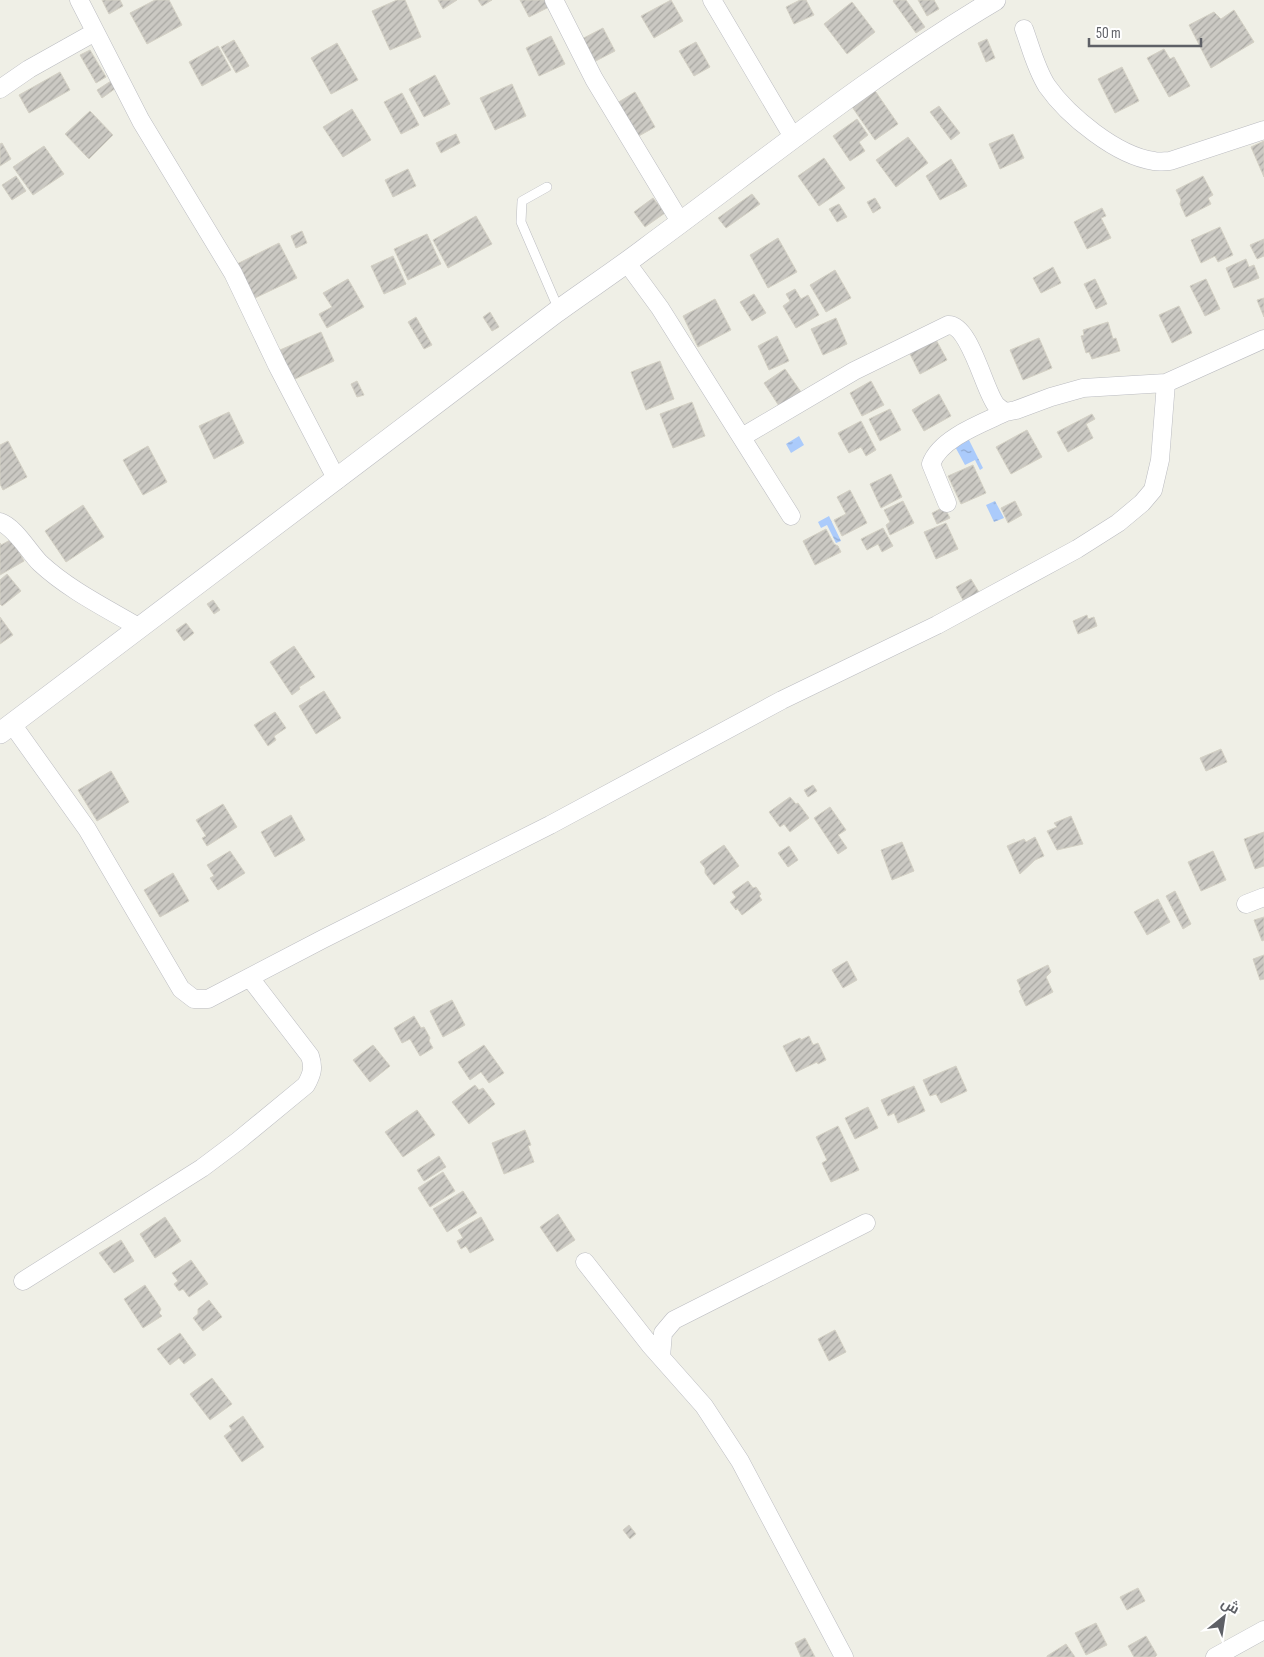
<svg xmlns="http://www.w3.org/2000/svg" width="1264" height="1657" viewBox="0 0 1264 1657" font-family="'Sofia Sans Condensed',Cairo,sans-serif">
  <style>
    .water { fill: url(#water-ripples) }
    .building { fill: url(#building-hatch); stroke: #d4d1c5 }
    .lines { fill: none; stroke-linecap: round; stroke-linejoin: round }
    .service-casing { stroke: #bbbcc1; stroke-width: 10 }
    .minor-casing { stroke: #bbbcc1; stroke-width: 19 }
    .tertiary-casing { stroke: #bbbcc1; stroke-width: 22 }
    .service { stroke: #fff; stroke-width: 9 }
    .minor { stroke: #fff; stroke-width: 18 }
    .tertiary { stroke: #fff; stroke-width: 21 }
  </style>
  <defs>
    <pattern id="water-ripples" width="26" height="14" patternUnits="userSpaceOnUse" patternTransform="scale(1.25)"><rect width="26" height="14" fill="#abcbfb"/><path d="M2 4q2-2 4 0t4 0M15 11q2-2 4 0t4 0" fill="none" stroke="#8ea8cf"/></pattern>
    <pattern id="building-hatch" width="6" height="6" patternUnits="userSpaceOnUse" patternTransform="scale(1.25)"><rect width="6" height="6" fill="#cbc9c3"/><path d="M-1 1l2-2M0 6l6-6M5 7l2-2" fill="none" stroke="#a8a7a2"/></pattern>
  </defs>
  <rect width="100%" height="100%" fill="#efefe6"/>
  <path class="water" d="M966,434L983,468L980,470L975,460L965,465L952,441Z
    M799,436L804,445L791,453L786,444Z
    M995,501L1004,518L994,522L986,505Z
    M829,516L841,541L836,543L827,525L821,528L818,522Z"/>
  <path class="building" d="M102,0H120L123,6L109,14Z
    M155,0H169L182,25L147,44L130,13Z
    M397,0H405L421,37L390,50L372,11Z
    M438,0H457L443,9Z
    M478,0H492L482,6Z
    M520,0H548L551,6L529,17Z
    M671,0L683,21L654,38L641,16Z
    M800,0H806L814,15L794,24L786,7Z
    M894,0H906L925,27L916,33L893,1Z
    M918,0H934L939,9L927,16Z
    M852,2L875,32L847,54L824,24Z
    M1234,10L1254,42L1211,68L1189,25L1214,12L1221,19Z
    M603,28L615,51L592,63L580,40Z
    M551,36L565,64L539,76L526,48Z
    M987,39L995,58L986,62L978,43Z
    M234,40L249,66L236,73L221,47Z
    M696,42L710,67L694,76L679,51Z
    M337,43L358,80L331,94L311,58Z
    M218,46L231,70L202,86L189,62Z
    M1164,49L1170,59L1174,57L1190,86L1169,97L1147,58Z
    M90,50L106,77L96,83L80,55Z
    M1122,67L1139,101L1115,113L1098,79Z
    M60,72L70,90L29,113L19,95Z
    M435,75L450,104L424,117L409,89Z
    M111,81L116,88L102,98L97,90Z
    M512,84L526,116L495,130L480,98Z
    M871,85L898,124L875,140L848,101Z
    M635,92L655,127L637,137L617,103Z
    M402,93L419,125L401,134L384,102Z
    M939,106L960,133L951,140L930,112Z
    M352,109L371,140L343,157L323,127Z
    M90,111L113,135L89,159L65,134Z
    M857,119L868,135L859,142L865,151L850,161L833,136Z
    M456,134L460,143L441,153L436,143Z
    M1013,134L1024,158L1000,169L989,144Z
    M908,137L928,163L896,187L876,160Z
    M1264,141V177L1251,147Z
    M2,143L11,159L0,166V144Z
    M44,146L64,174L33,195L13,167Z
    M824,158L845,188L819,206L798,176Z
    M951,159L967,186L940,200L926,176Z
    M408,169L416,186L393,197L385,180Z
    M16,176L26,191L12,200L2,185Z
    M1203,176L1213,195L1208,198L1211,204L1186,217L1180,204L1181,200L1176,190Z
    M752,194L760,204L726,228L718,218Z
    M653,198L665,213L645,227L634,212Z
    M875,198L881,208L873,213L867,202Z
    M839,204L847,217L837,222L829,209Z
    M1102,208L1106,216L1101,218L1111,238L1087,249L1074,222Z
    M476,216L492,244L448,268L433,240Z
    M1220,227L1233,255L1218,262L1215,256L1201,263L1191,240Z
    M302,231L307,243L296,248L291,236Z
    M427,234L441,264L408,280L394,249Z
    M778,238L797,272L768,288L750,255Z
    M1264,239V256L1257,259L1250,245Z
    M279,243L297,278L255,298L237,264Z
    M393,256L406,284L384,294L371,266Z
    M1246,259L1249,267L1254,265L1259,278L1234,288L1226,268Z
    M1053,267L1061,283L1041,293L1033,278Z
    M835,270L851,298L826,312L810,285Z
    M348,279L364,307L327,328L319,314L332,307L323,293Z
    M1095,279L1107,304L1096,309L1084,284Z
    M1206,279L1220,309L1205,316L1190,286Z
    M795,289L801,299L808,295L819,315L796,328L783,306L790,301L786,294Z
    M754,294L766,313L752,321L740,302Z
    M1264,298V317L1257,300Z
    M715,299L731,330L698,347L683,316Z
    M1179,306L1192,333L1172,343L1159,315Z
    M490,312L499,327L492,331L483,317Z
    M416,317L432,345L424,349L408,322Z
    M836,318L847,344L823,355L811,329Z
    M1108,322L1113,339L1116,338L1120,351L1092,359L1089,352L1086,353L1081,336L1084,335L1083,330Z
    M321,332L334,361L293,380L280,350Z
    M777,336L789,361L769,370L758,346Z
    M934,336L947,360L920,374L908,350Z
    M1039,338L1052,368L1023,380L1010,350Z
    M660,361L674,399L646,410L631,372Z
    M785,369L801,392L779,406L764,383Z
    M357,381L364,395L357,397L351,384Z
    M871,381L884,405L862,416L850,393Z
    M939,394L951,416L924,431L912,410Z
    M692,402L705,436L673,448L660,414Z
    M890,409L901,430L880,441L869,419Z
    M229,412L244,443L214,459L199,426Z
    M1092,414L1095,419L1086,424L1093,438L1068,452L1057,432Z
    M861,421L876,450L866,456L861,447L849,453L838,433Z
    M1027,430L1042,457L1011,474L996,447Z
    M8,441L27,477L3,490L0,484V445Z
    M148,446L167,482L143,495L123,460Z
    M973,465L986,493L961,504L948,476Z
    M891,474L902,497L881,508L870,484Z
    M850,490L867,523L842,536L834,520L846,514L837,497Z
    M903,501L914,523L890,535L886,525L890,522L884,510Z
    M1015,501L1022,515L1008,523L1001,508Z
    M83,505L104,537L66,562L45,531Z
    M944,507L950,518L937,524L932,513Z
    M946,523L958,549L936,559L924,532Z
    M883,528L893,546L882,552L878,544L867,550L861,539Z
    M826,529L834,544L838,546L841,552L815,565L803,541Z
    M12,539L24,561L0,575V543L1,545Z
    M7,574L21,591L2,606L0,604V580Z
    M971,579L980,594L964,602L956,587Z
    M213,600L220,610L214,614L207,604Z
    M1087,615L1088,619L1094,617L1097,626L1078,634L1073,621Z
    M0,617L13,635L0,644Z
    M186,623L194,633L184,641L176,630Z
    M294,646L315,677L299,687L300,689L292,695L270,662Z
    M324,691L341,718L316,734L299,706Z
    M275,712L286,728L274,736L276,740L268,746L254,725Z
    M1221,749L1227,762L1206,771L1200,758Z
    M111,771L129,802L97,821L78,790Z
    M813,785L817,791L808,797L804,790Z
    M790,797L796,804L798,803L809,818L790,832L784,824L780,827L769,812Z
    M223,804L237,827L207,846L202,838L206,836L196,820Z
    M830,807L846,830L838,835L847,848L838,854L814,818Z
    M291,815L305,840L275,857L261,832Z
    M1071,816L1083,844L1057,850L1047,831L1057,827L1054,823Z
    M1264,832V866L1255,869L1244,839Z
    M1035,837L1044,856L1035,860L1020,874L1007,846L1024,839L1026,842Z
    M902,842L914,871L892,880L881,850Z
    M724,845L739,866L714,885L705,873V868L700,862Z
    M789,846L798,860L788,867L778,853Z
    M230,851L245,873L218,890L210,878L214,876L207,865Z
    M1213,851L1226,880L1201,891L1188,862Z
    M173,873L189,901L160,917L144,890Z
    M748,881L753,888L756,887L761,894L759,896L762,900L742,915L737,908L736,910L730,902L736,897L732,892Z
    M1175,891L1191,924L1183,929L1166,896Z
    M1158,899L1170,922L1147,935L1134,912Z
    M1264,917V940L1262,941L1254,920Z
    M1264,955V979L1260,980L1253,959Z
    M847,961L857,980L843,988L832,970Z
    M1048,965L1051,972L1046,977L1053,992L1026,1006L1019,991L1021,989L1017,980Z
    M452,1000L465,1025L443,1037L430,1011Z
    M414,1016L421,1028L424,1027L430,1038L429,1041L433,1048L420,1056L410,1039L402,1043L394,1028Z
    M809,1036L813,1045L818,1043L826,1060L818,1064L817,1062L796,1072L783,1046L800,1038L801,1040Z
    M373,1045L390,1066L370,1082L353,1060Z
    M484,1045L504,1073L489,1083L481,1072L470,1080L458,1062Z
    M956,1066L967,1091L941,1103L936,1094L930,1096L923,1080Z
    M475,1085L479,1090L483,1088L495,1104L469,1124L452,1102Z
    M914,1086L925,1111L898,1123L894,1113L888,1116L881,1100Z
    M868,1107L878,1128L855,1139L845,1118Z
    M417,1110L435,1135L403,1157L385,1132Z
    M838,1126L859,1170L831,1182L822,1163L827,1160L816,1137Z
    M525,1130L531,1145L528,1146L534,1162L504,1174L492,1143Z
    M439,1156L446,1167L424,1181L417,1170Z
    M443,1172L455,1191L430,1207L418,1188Z
    M463,1191L477,1213L447,1232L433,1209Z
    M558,1214L575,1240L557,1252L540,1227Z
    M165,1217L181,1241L155,1258L140,1234Z
    M481,1217L494,1240L470,1253L466,1246L461,1249L457,1241L463,1238L458,1230Z
    M121,1240L134,1261L114,1273L99,1253Z
    M191,1260L208,1284L189,1297L183,1289L179,1291L174,1284L178,1281L172,1273Z
    M145,1285L161,1309L159,1313L162,1316L143,1328L124,1299Z
    M209,1300L222,1317L203,1331L193,1318L198,1314V1309Z
    M835,1330L846,1352L829,1361L818,1339Z
    M180,1333L196,1355L184,1364L179,1358L170,1365L157,1349Z
    M212,1378L232,1404L210,1420L190,1394Z
    M243,1416L264,1447L242,1462L224,1436L232,1430L229,1426Z
    M629,1525L636,1534L630,1539L623,1530Z
    M1138,1588L1145,1601L1127,1610L1120,1597Z
    M1096,1623L1107,1645L1086,1655L1075,1633Z
    M1146,1636L1157,1655L1155,1657H1134L1128,1646Z
    M805,1638L815,1657H801L795,1643Z
    M1066,1644L1075,1657H1047V1656Z"/>
  <g class="lines">
    <defs>
      <path id="service" d="M547,187L522,201L521,222L559,310"/>
      <path id="minor" d="M79,0L141,121L233,273L277,365L337,480
        M554,0L594,79L681,223
        M712,0L793,137
        M1024,29C1031,48 1036,69 1047,86C1068,116 1117,156 1154,161C1159,162 1165,161 1170,161L1264,130
        M0,89L29,69L95,32
        M627,263L660,308L791,516
        M742,437L854,371L948,325C970,324 984,390 996,405C999,408 1002,410 1006,412L1016,410L1051,397L1083,388L1166,383L1264,339
        M947,503L931,464C940,438 983,423 1006,412
        M0,522C15,527 29,552 40,563C69,590 106,608 140,628
        M12,724L87,829L181,989L194,999H208L323,939L550,825L782,700L937,625L1077,549L1118,523L1142,503L1153,490L1160,460L1166,383
        M1246,904L1264,897
        M585,1262L650,1345L704,1406L740,1461L844,1657
        M23,1281L202,1168L238,1141L306,1085C312,1074 314,1068 310,1056L250,978
        M661,1357L663,1333L674,1320L866,1223
        M1215,1657L1264,1630"/>
      <path id="tertiary" d="M0,733C186,594 370,453 555,313C585,291 616,271 646,248C762,163 872,73 995,0"/>
    </defs>
    <use href="#service" class="service-casing"/>
    <use href="#minor" class="minor-casing"/>
    <use href="#tertiary" class="tertiary-casing"/>
    <use href="#service" class="service"/>
    <use href="#minor" class="minor"/>
    <use href="#tertiary" class="tertiary"/>
  </g>
  <g transform="translate(1224 1617) rotate(30)" stroke="#ffffff" stroke-width="4" paint-order="stroke">
  <path d="M0-4L9 19L0 12L-9 19Z" fill="#5e6066"/>
  <text y="-8" font-size="14" font-weight="bold" text-anchor="middle" fill="#5e6066">ش</text>
  </g>
  <path d="M1089 38v8h112v-8" fill="none" stroke="#5e6066" stroke-width="2.5"/>
  <text x="1096" y="38" font-size="15" fill="#5e6066" stroke="#ffffff" stroke-width="4" paint-order="stroke">50 m</text>
</svg>
